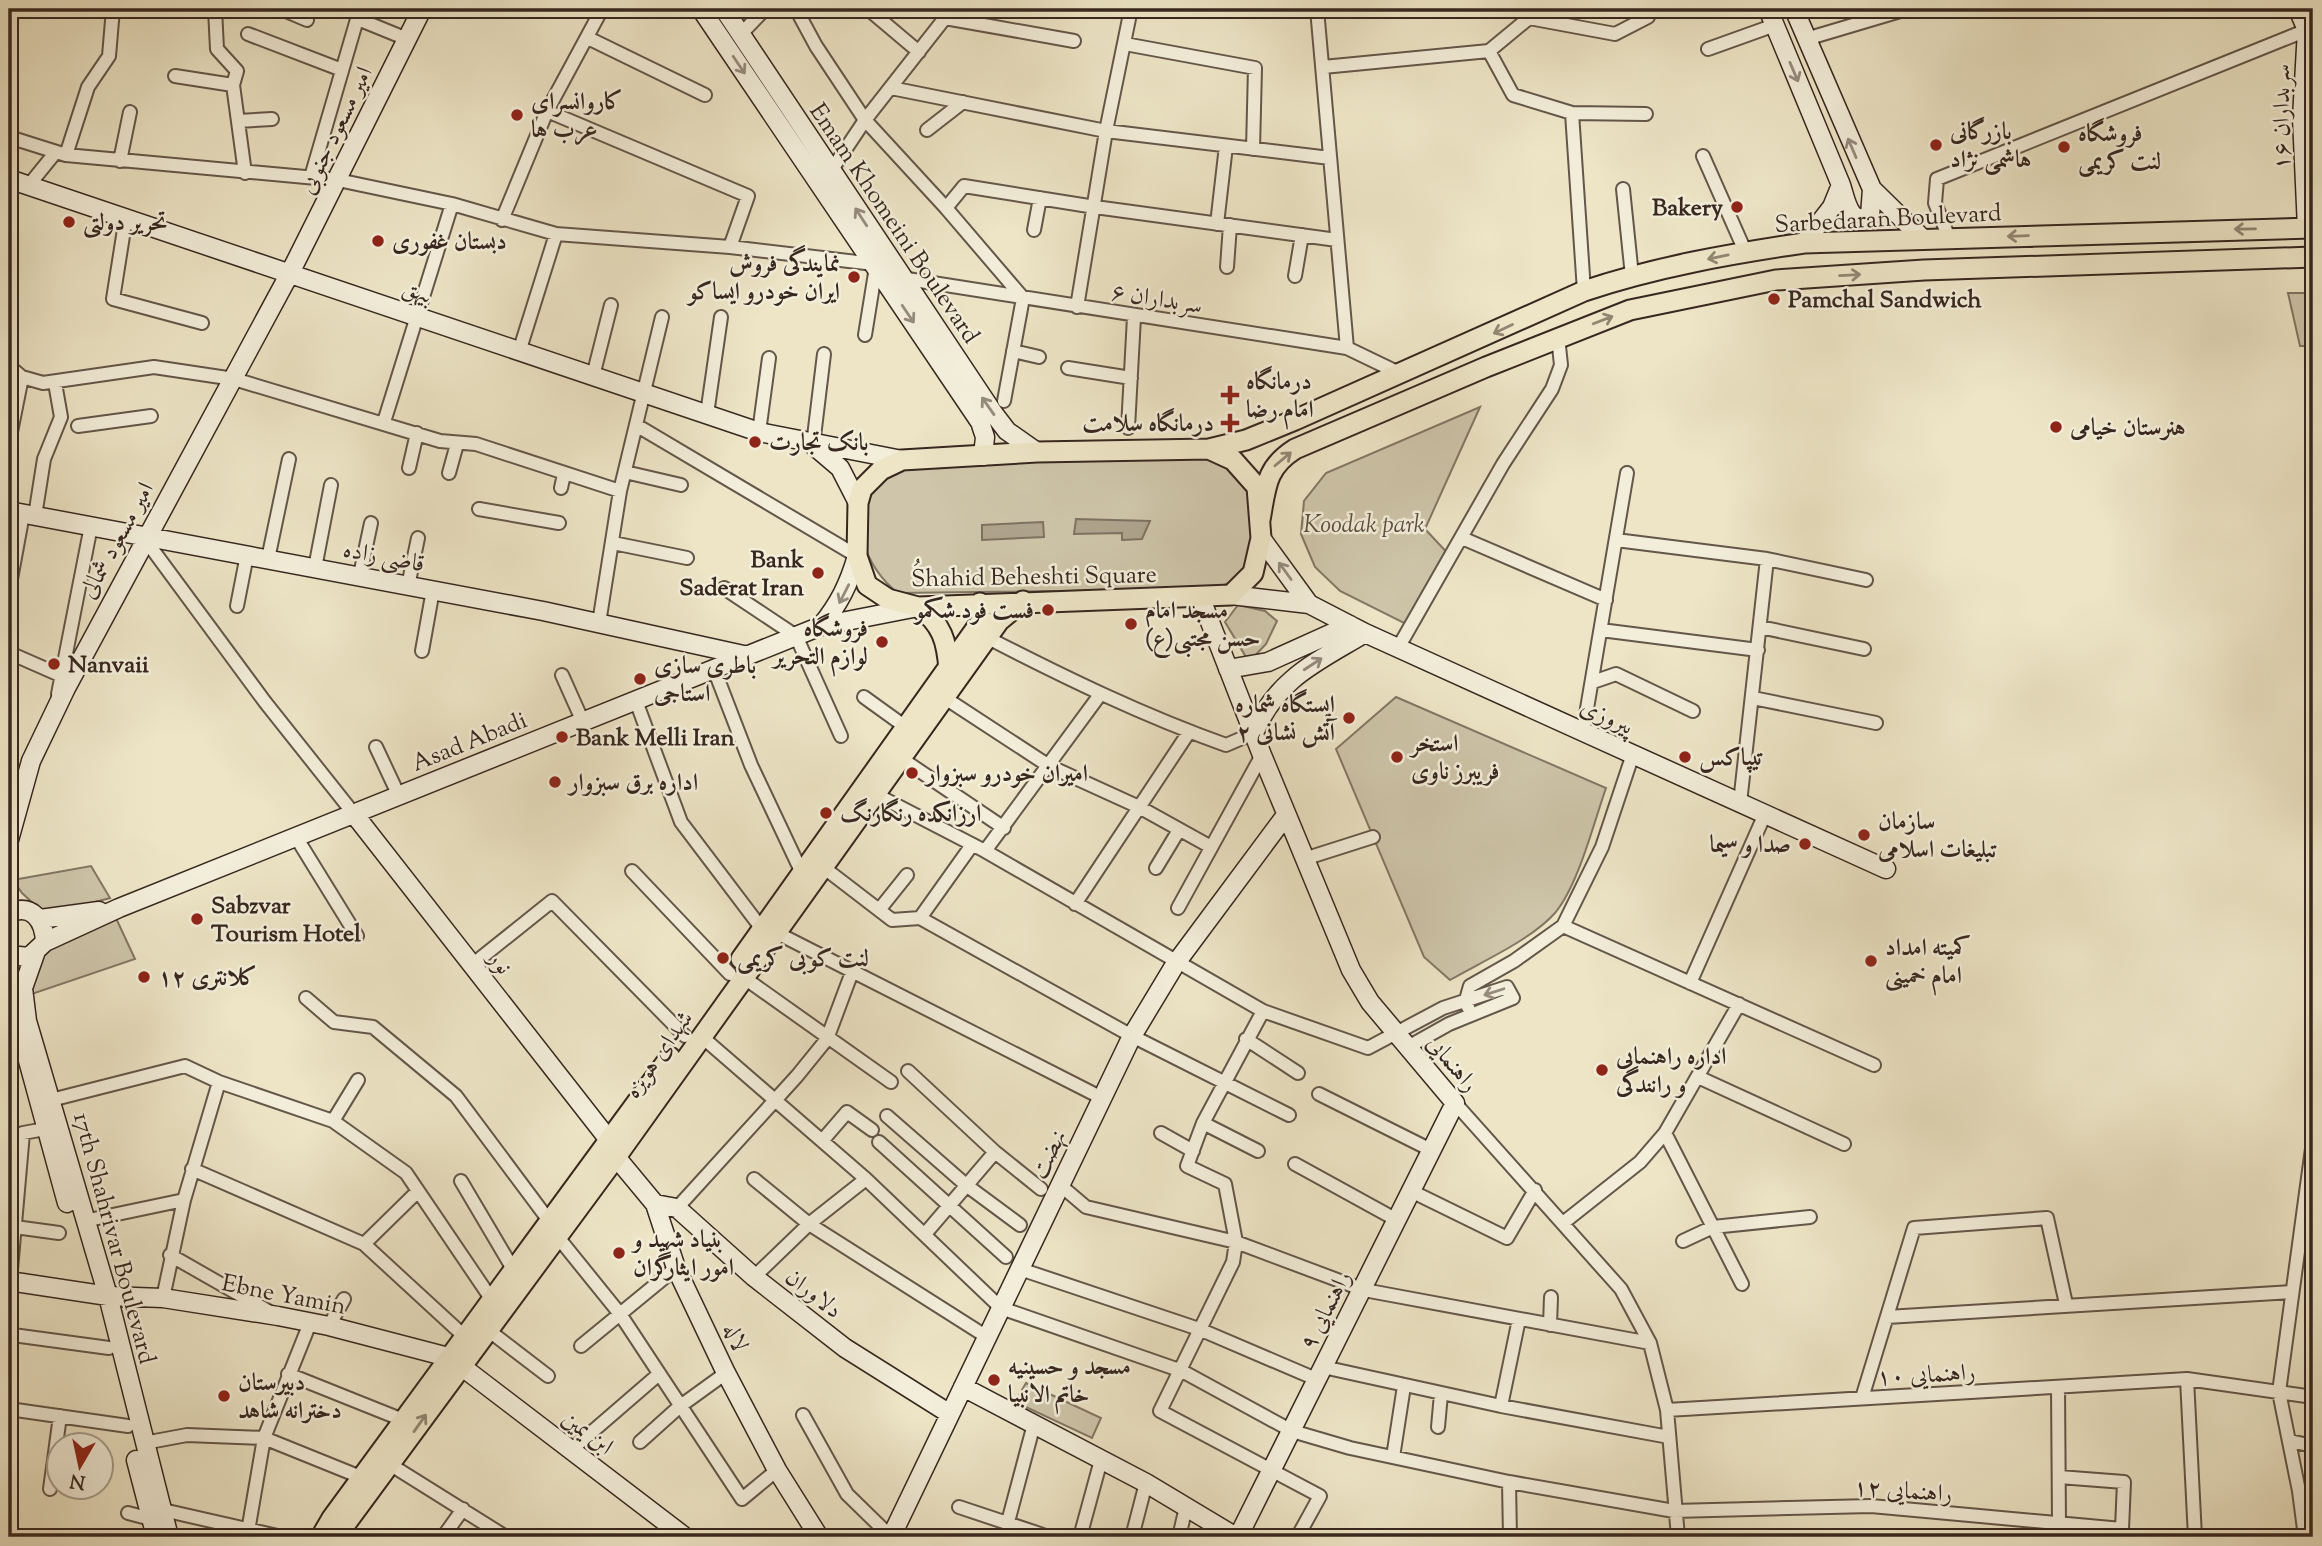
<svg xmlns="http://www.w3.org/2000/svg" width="2322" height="1546" viewBox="0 0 2322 1546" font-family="'Sorts Mill Goudy',Amiri,serif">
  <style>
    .green { fill: #cec5aa; stroke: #827665; stroke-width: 2 }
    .water { fill: #afa48e; stroke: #7f7262; stroke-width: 2 }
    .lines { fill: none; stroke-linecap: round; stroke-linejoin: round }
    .street-casing { stroke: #64564a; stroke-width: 16 }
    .secondary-casing { stroke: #372720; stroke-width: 21 }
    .primary-casing { stroke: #372720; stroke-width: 23 }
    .street { stroke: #f3eeda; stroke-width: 12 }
    .secondary { stroke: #f3eeda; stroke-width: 18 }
    .primary { stroke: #ede5c6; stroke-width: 19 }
    .oneway { stroke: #958a7d }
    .oneway2 { stroke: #928673 }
    .poi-dot { fill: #8f2418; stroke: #f3eeda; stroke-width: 2.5 }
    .labels { text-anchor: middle; stroke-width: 5; stroke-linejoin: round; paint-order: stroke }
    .poi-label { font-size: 24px; font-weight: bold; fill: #372720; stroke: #f3eeda; text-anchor: start }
    .street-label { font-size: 24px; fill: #372720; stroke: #f3eeda }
    .park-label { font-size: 24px; font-style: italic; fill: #5d4e42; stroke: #f3eeda }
  </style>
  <rect width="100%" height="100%" fill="#ede5c6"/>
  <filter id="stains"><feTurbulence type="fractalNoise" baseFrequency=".00286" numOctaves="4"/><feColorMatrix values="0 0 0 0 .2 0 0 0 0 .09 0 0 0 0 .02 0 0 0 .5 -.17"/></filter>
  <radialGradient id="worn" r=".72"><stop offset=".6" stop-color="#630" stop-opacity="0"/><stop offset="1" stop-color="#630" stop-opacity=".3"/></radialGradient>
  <path class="green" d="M2288,293H2313V346H2300Z
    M1480,407L1425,529L1453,559L1416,629L1340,591L1315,567L1301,534L1304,501L1326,473Z
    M1192,454C1208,459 1235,465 1244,480C1256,498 1258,554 1245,570C1236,581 1226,585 1212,589L898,593C866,569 844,515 877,481C884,474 898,470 907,466Z
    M1238,605L1265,611L1277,621L1266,644L1249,662L1225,622Z
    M1396,697L1606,788C1594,822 1578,886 1555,913C1531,940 1481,962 1450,980L1424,957L1336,749Z
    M91,866L110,898L46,915L22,893L13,880Z
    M115,916L135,959L26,996L40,953Z
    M1026,1383L1101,1418L1092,1438L1015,1402Z"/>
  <path class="water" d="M1076,519L1150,521L1142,539L1122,540V533L1074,534Z
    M1043,522L1044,537L982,540V525Z"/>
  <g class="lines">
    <defs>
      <path id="street" d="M215,9L217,49L237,71L233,85L245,173
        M281,9L307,20
        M796,9L816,46L865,120L946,208L1023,298L1004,401
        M868,9L919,52
        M1317,9L1347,348
        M945,18L1074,41
        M1529,18L1615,34L1648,17
        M358,19L407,39
        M248,34L342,70
        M741,34L765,9
        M588,38L705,95
        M1806,39L1907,9
        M1125,44L1255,68L1253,149
        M1708,49L1775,25
        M1489,51L1513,95L1572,113
        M1489,51L1529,18L1534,9
        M1323,67L1489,51
        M175,76L233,85
        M891,88L1106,131L1330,158
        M547,111L748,196L730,247
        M238,121L272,119
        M927,130L963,102
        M9,137L66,155L338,180L452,204L556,234L730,247L874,264
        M66,155L88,87L109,56L113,9
        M1703,156L1745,251
        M120,161L130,112
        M831,171L865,120L952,9
        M311,177L360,9
        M29,185L55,153
        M1623,189L1632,276
        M946,208L964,186L1095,207L1337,240
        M126,217L113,299L202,323
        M502,220L547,111L602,9
        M1217,224L1226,146
        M1034,230L1040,198
        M1949,238L1935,203L1937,179L2307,30
        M1227,267L1230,225
        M1295,276L1302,235
        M901,278L1347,348L1401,374
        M1584,291L1572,113L1646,114
        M1077,307L1106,131L1131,9
        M865,335L876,267
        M1013,351L1039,357
        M519,352L556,234
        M9,366L22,377L43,383L154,367L234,379L440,441L476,444L620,491
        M1068,368L1131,378
        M593,376L611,305
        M707,414L721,317
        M384,422L452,204
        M636,425L857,556
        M78,426L151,416
        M1128,428L1134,317
        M759,432L769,358
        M9,442L22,377
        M813,445L824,354
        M409,468L417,433
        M625,472L681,485
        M449,473L457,444
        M561,488L564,474
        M479,509L559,523
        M35,516L44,459L61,417L55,383
        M144,538L265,702L354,814
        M1462,538L1606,600
        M1616,540L1767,559L1866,580
        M613,543L687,558
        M268,559L289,459
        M315,568L331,485
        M360,575L371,523
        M408,586L418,538
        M724,588L796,636L841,736
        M9,590L23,514
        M237,606L247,555
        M599,623L620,491L662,317
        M1760,627L1864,649
        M1601,630L1758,650
        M988,638C1066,678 1142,715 1226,745L1254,733
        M1398,648L1503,464L1552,389L1561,365L1558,337
        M422,651L433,590
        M9,658L12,654L62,676
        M714,669L751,765L802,873
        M562,675L583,722
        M1593,682L1616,674L1693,711
        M58,694L91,526
        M864,697L907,728
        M945,698L1049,766L1139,807L1211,847
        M1753,698L1876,723
        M636,701L681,822L762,929
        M1583,732L1627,473
        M376,747L399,796
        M902,759L1004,828
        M875,794L985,851L1263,1011L1368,1048L1443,1008L1507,987L1513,998L1449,1024L1408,1047
        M1740,803L1767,559
        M296,837L357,936
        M985,851L1099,696
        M1304,859L1373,837
        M823,867L892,920L920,918
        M1156,868L1179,830
        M632,871L730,974
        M1075,904L1189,732
        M1178,908L1262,755
        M879,910L907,875
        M920,918L1132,1036L1289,1115
        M920,918L972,845
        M1563,926L1874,1065
        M777,933L1102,1098
        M472,965L552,901L685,1036
        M743,977L891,1082
        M1690,983L1765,814
        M306,998L334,1022L373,1027L456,1096L550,1222
        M1468,1007L1466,1000L1470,986L1514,961L1563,926L1602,847L1633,754
        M1263,1011L1203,1123L1187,1166L1225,1184L1236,1242L1233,1262L1160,1411L1320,1496L1298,1536L1313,1537
        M701,1036L866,1179L1001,1308L1182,1371L1292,1431L1350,1448L1509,1482L1674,1511L1871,1506L2122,1529V1537
        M1246,1039L1298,1073
        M908,1071L995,1152L1041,1189
        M1698,1077L1844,1144
        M1319,1094L1431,1150
        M51,1100L185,1066L219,1082L333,1121L406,1173L492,1300
        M1455,1103L1621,1289L1650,1343L1667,1410L1678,1537
        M887,1116L966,1185L1020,1225
        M333,1121L358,1080
        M1203,1123L1258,1151
        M1161,1133L1193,1151
        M1665,1133L1742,1284
        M822,1141L847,1112L872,1130
        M879,1142L1006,1257
        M1295,1164L1395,1219
        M192,1169L364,1244L464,1336
        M754,1179L809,1224L987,1337
        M461,1181L513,1269
        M1060,1185L1086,1207L1236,1242L1364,1290L1650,1343
        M1409,1190L1507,1238L1535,1190
        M677,1208L797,1076L827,1039L852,972
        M84,1221L184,1200
        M1563,1223L1640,1162L1665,1133L1739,1004
        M15,1227L59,1233
        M925,1234L995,1152
        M557,1236L620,1314L742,1499L777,1470
        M1683,1241L1713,1227L1810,1217
        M364,1244L418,1191
        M170,1255L268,1311
        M1020,1269L1199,1329L1316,1379
        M754,1277L809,1224L866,1179
        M10,1281L23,1133L45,1129
        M163,1298L184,1200L219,1082
        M1887,1317L2291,1292
        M1550,1325L1551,1297
        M329,1326L344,1299
        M488,1330L548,1376
        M13,1335L109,1348
        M581,1346L676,1268
        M1323,1367L1501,1406L1669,1437
        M288,1374L403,1420
        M2187,1379L2195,1537
        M2058,1387L2059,1524
        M1862,1398L1914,1228L2047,1218L2066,1304
        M1501,1406L1519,1319
        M9,1409L128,1426
        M1667,1410L2187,1379L2313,1397
        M803,1415L847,1494L891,1537
        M1438,1427L1441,1394
        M2290,1441L2313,1446
        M640,1442L679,1407L726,1373
        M144,1443L187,1435L264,1438L363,1478
        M571,1450L659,1374
        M1393,1457L1404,1386
        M391,1465L506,1537
        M2059,1477L2124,1482L2122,1529
        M1509,1482L1510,1537
        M50,1489L60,1416
        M959,1507L1043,1535
        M163,1510L282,1537
        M128,1513L151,1519
        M247,1537L264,1438L310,1323
        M443,1537L463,1509
        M1004,1537L1034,1424
        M1080,1537L1101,1460
        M1132,1537L1146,1483
        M1179,1537L1186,1507
        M2305,1537L2299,1491L2279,1392L2313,1141"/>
      <path id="secondary" d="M701,9L980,422L985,437L983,456
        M724,9L994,414L1007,431L1037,452
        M1768,9L1841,185L1832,207L1804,243
        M1794,9L1872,189L1923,239
        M2298,9L2307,30L2302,118L2307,228
        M9,179L759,432L902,460
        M1841,185C1846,200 1849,226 1870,216L1872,189
        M813,445L840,468L858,503
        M9,511L543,611L748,656
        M1261,538L1309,604
        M1231,595L1309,604L1365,633L1886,869
        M1201,599L1262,755L1351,970L1370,1002L1455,1103L1238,1537
        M821,626C839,604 849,584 857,556
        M1228,669L1268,662L1350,625
        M1254,733C1277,678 1317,662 1365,633
        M354,814L609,1140
        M9,840L31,761L66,688L290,273L422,9
        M9,913C32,903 44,920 45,942L29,957L9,955
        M40,919L99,911
        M45,942L119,908L821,626L918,607
        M35,954L23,988L27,1021L108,1296L169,1537
        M9,991L67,1203
        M616,1157L655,1204L676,1268L726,1373L777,1470L819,1537
        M655,1204L677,1208L754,1277L845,1348L950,1414
        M9,1281L108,1296L163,1298L278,1316L329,1326L448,1357
        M461,1366L685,1537
        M963,1387L1146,1483L1236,1537
        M136,1460L156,1537
        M891,1537L1132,1036L1176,963L1286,815"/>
      <path id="primary" d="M1209,449L1246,440L1295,420L1584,291C1655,267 1730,254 1804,243L2313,228
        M1209,449L1233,460L1257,487L1261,538L1253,573L1231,595L918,607L888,599L867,585L857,556L858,503L862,489L881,470L902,460L1037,452Z
        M1260,520C1266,488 1265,468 1295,449L1486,367L1630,310L1776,280L1924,270L2313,257
        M918,607C942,623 947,642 949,670
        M741,959L982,620L980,603
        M321,1537L332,1518L670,1057
        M336,1537L616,1157L999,621L1023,601"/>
    </defs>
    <use href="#street" class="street-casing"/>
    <use href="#secondary" class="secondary-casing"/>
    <use href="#primary" class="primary-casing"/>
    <use href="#street" class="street"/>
    <use href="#secondary" class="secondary"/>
    <use href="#primary" class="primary"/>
  </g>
  <defs><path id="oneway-shaft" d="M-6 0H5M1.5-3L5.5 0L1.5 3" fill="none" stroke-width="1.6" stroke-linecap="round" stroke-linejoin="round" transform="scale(1.75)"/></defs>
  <g class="oneway">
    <use href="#oneway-shaft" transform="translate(739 65) rotate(56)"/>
    <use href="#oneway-shaft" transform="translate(1794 72) rotate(67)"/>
    <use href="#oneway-shaft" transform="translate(1852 148) rotate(-113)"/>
    <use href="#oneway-shaft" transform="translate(861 217) rotate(-123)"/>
    <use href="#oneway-shaft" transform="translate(908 314) rotate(56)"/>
    <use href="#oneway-shaft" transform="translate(988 406) rotate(-125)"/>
    <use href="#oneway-shaft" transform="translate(1285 571) rotate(-126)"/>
    <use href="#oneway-shaft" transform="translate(844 594) rotate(117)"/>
    <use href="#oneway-shaft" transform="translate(1313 664) rotate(-33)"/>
    <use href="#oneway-shaft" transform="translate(1494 992) rotate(162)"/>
  </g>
  <g class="oneway2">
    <use href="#oneway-shaft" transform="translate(2245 229) rotate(179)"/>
    <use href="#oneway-shaft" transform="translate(2018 236) rotate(178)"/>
    <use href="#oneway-shaft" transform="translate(1718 257) rotate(168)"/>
    <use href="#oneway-shaft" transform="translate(1850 275) rotate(-3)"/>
    <use href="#oneway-shaft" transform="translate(1603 320) rotate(-21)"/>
    <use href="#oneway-shaft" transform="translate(1503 329) rotate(155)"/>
    <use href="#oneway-shaft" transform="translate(1283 459) rotate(-40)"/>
    <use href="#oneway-shaft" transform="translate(420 1423) rotate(-55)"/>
  </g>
  <g class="poi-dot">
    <circle cx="517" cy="115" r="7"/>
    <circle cx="1936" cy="145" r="7"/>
    <circle cx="2064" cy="147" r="7"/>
    <circle cx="1737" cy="207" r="7"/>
    <circle cx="69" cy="222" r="7"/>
    <circle cx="378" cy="241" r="7"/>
    <circle cx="854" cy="277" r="7"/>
    <circle cx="1774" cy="299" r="7"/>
    <path d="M1226.5 384.5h7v7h7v7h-7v7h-7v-7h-7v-7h7z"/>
    <path d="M1226.5 412.5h7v7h7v7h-7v7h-7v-7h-7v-7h7z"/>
    <circle cx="2056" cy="427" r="7"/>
    <circle cx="755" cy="442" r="7"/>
    <circle cx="818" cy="573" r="7"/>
    <circle cx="1048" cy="610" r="7"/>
    <circle cx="1131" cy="624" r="7"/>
    <circle cx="882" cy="642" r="7"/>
    <circle cx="54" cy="664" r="7"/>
    <circle cx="640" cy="679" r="7"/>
    <circle cx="1349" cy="718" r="7"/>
    <circle cx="562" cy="737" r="7"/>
    <circle cx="1397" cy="757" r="7"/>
    <circle cx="1685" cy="757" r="7"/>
    <circle cx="912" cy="773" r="7"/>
    <circle cx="555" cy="782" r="7"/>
    <circle cx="826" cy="813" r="7"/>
    <circle cx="1864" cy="835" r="7"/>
    <circle cx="1805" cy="844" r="7"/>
    <circle cx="197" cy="919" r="7"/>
    <circle cx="723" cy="958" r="7"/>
    <circle cx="1871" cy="961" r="7"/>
    <circle cx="144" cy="977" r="7"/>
    <circle cx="1602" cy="1070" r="7"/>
    <circle cx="619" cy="1253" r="7"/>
    <circle cx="994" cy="1380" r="7"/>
    <circle cx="224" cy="1396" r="7"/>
  </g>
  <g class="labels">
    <g class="poi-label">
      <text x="531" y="109">کاروانسرای<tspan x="531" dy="28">عرب ها</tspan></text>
      <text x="1950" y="139">بازرگانی<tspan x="1950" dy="28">هاشمی نژاد</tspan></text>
      <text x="2078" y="141">فروشگاه<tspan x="2078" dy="28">لنت کریمی</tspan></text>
      <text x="1723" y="215" text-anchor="end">Bakery</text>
      <text x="83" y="230">تحریر دولتی</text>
      <text x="392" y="249">دبستان غفوری</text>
      <text x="840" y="271" text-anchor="end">نمایندگی فروش<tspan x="840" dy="28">ایران خودرو ایساکو</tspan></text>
      <text x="1788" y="307">Pamchal Sandwich</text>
      <text x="1246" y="389">درمانگاه<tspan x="1246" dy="28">امام رضا</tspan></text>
      <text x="1214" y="431" text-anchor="end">درمانگاه سلامت</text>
      <text x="2070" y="435">هنرستان خیامی</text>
      <text x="769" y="450">بانک تجارت</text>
      <text x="804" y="567" text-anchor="end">Bank<tspan x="804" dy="28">Saderat Iran</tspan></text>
      <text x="1034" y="618" text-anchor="end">فست فود شکمو</text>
      <text x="1145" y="618">مسجد امام<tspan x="1145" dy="28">حسن مجتبی(ع)</tspan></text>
      <text x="868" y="636" text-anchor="end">فروشگاه<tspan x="868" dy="28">لوازم التحریر</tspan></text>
      <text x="68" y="672">Nanvaii</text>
      <text x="654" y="673">باطری سازی<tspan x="654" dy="28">استاجی</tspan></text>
      <text x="1335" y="712" text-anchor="end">ایستگاه شماره<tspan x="1335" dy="28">۲ آتش نشانی</tspan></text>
      <text x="576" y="745">Bank Melli Iran</text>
      <text x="1411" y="751">استخر<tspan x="1411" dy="28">فریبرز ناوی</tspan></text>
      <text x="1699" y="765">تیپاکس</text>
      <text x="926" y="781">امیران خودرو سبزوار</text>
      <text x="569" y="790">اداره برق سبزوار</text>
      <text x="840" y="821">ارزانکده رنگارنگ</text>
      <text x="1878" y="829">سازمان<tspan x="1878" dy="28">تبلیغات اسلامی</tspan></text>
      <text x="1791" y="852" text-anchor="end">صدا و سیما</text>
      <text x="211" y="913">Sabzvar<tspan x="211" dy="28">Tourism Hotel</tspan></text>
      <text x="1885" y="955">کمیته امداد<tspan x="1885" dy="28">امام خمینی</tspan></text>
      <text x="737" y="966">لنت کوبی کریمی</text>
      <text x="158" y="985">کلانتری ۱۲</text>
      <text x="1616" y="1064">اداره راهنمایی<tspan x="1616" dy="28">و رانندگی</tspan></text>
      <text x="633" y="1247">بنیاد شهید و<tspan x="633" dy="28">امور ایثارگران</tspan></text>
      <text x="1008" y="1374">مسجد و حسینیه<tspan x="1008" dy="28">خاتم الانبیا</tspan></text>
      <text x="238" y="1390">دبیرستان<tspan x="238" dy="28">دخترانه شاهد</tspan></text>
    </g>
    <g class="street-label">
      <text transform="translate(2281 117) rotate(-90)" y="8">سربداران ۱۶</text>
      <text transform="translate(335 130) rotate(-64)" y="8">امیر مسعود جنوبی</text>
      <text transform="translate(1888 218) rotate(-3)" y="8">Sarbedaran Boulevard</text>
      <text transform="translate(895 223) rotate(56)" y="8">Emam Khomeini Boulevard</text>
      <text transform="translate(418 291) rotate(19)" y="8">بیهق</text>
      <text transform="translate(1157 298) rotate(9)" y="8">سربداران ۶</text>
      <text transform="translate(116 540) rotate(-61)" y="8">امیر مسعود شمالی</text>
      <text transform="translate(384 556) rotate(11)" y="8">قاضی زاده</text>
      <text transform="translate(1034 576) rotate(-1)" y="8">ُShahid Beheshti Square</text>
      <text transform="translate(1607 716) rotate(24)" y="8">پیروزی</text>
      <text transform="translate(469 741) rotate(-22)" y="8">Asad Abadi</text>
      <text transform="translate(501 962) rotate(52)" y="8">نور</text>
      <text transform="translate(658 1054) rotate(-55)" y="8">شهدای هویزه</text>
      <text transform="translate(1453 1063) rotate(50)" y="8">راهنمایی</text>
      <text transform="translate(1048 1154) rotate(-64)" y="8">نهضت</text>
      <text transform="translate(115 1238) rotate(75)" y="8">17th Shahrivar Boulevard</text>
      <text transform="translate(814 1293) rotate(38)" y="8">دلاوران</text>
      <text transform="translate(284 1294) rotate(11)" y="8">Ebne Yamin</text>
      <text transform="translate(1325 1310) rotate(-63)" y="8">راهنمایی ۹</text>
      <text transform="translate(736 1337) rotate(64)" y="8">لاله</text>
      <text transform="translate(1926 1374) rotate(-3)" y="8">راهنمایی ۱۰</text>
      <text transform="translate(588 1432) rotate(37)" y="8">ابن یمین</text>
      <text transform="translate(1903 1490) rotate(4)" y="8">راهنمایی ۱۲</text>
    </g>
    <g class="park-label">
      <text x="1364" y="532">Koodak park</text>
    </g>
  </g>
  <rect width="2322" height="1546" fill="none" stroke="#ede5c6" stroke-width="35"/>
  <rect x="10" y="10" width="2301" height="1525" fill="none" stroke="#372720" stroke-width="3.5"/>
  <rect x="18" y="18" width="2287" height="1511" fill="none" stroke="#372720" stroke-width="2"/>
  <g transform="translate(80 1466) rotate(189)"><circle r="33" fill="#f3eeda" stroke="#a89e90" stroke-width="2"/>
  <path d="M0-5L12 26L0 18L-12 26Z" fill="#8f2418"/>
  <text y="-10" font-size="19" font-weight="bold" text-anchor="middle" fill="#372720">N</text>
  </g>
  <rect width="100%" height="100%" filter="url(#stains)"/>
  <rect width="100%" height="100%" fill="url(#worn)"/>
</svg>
